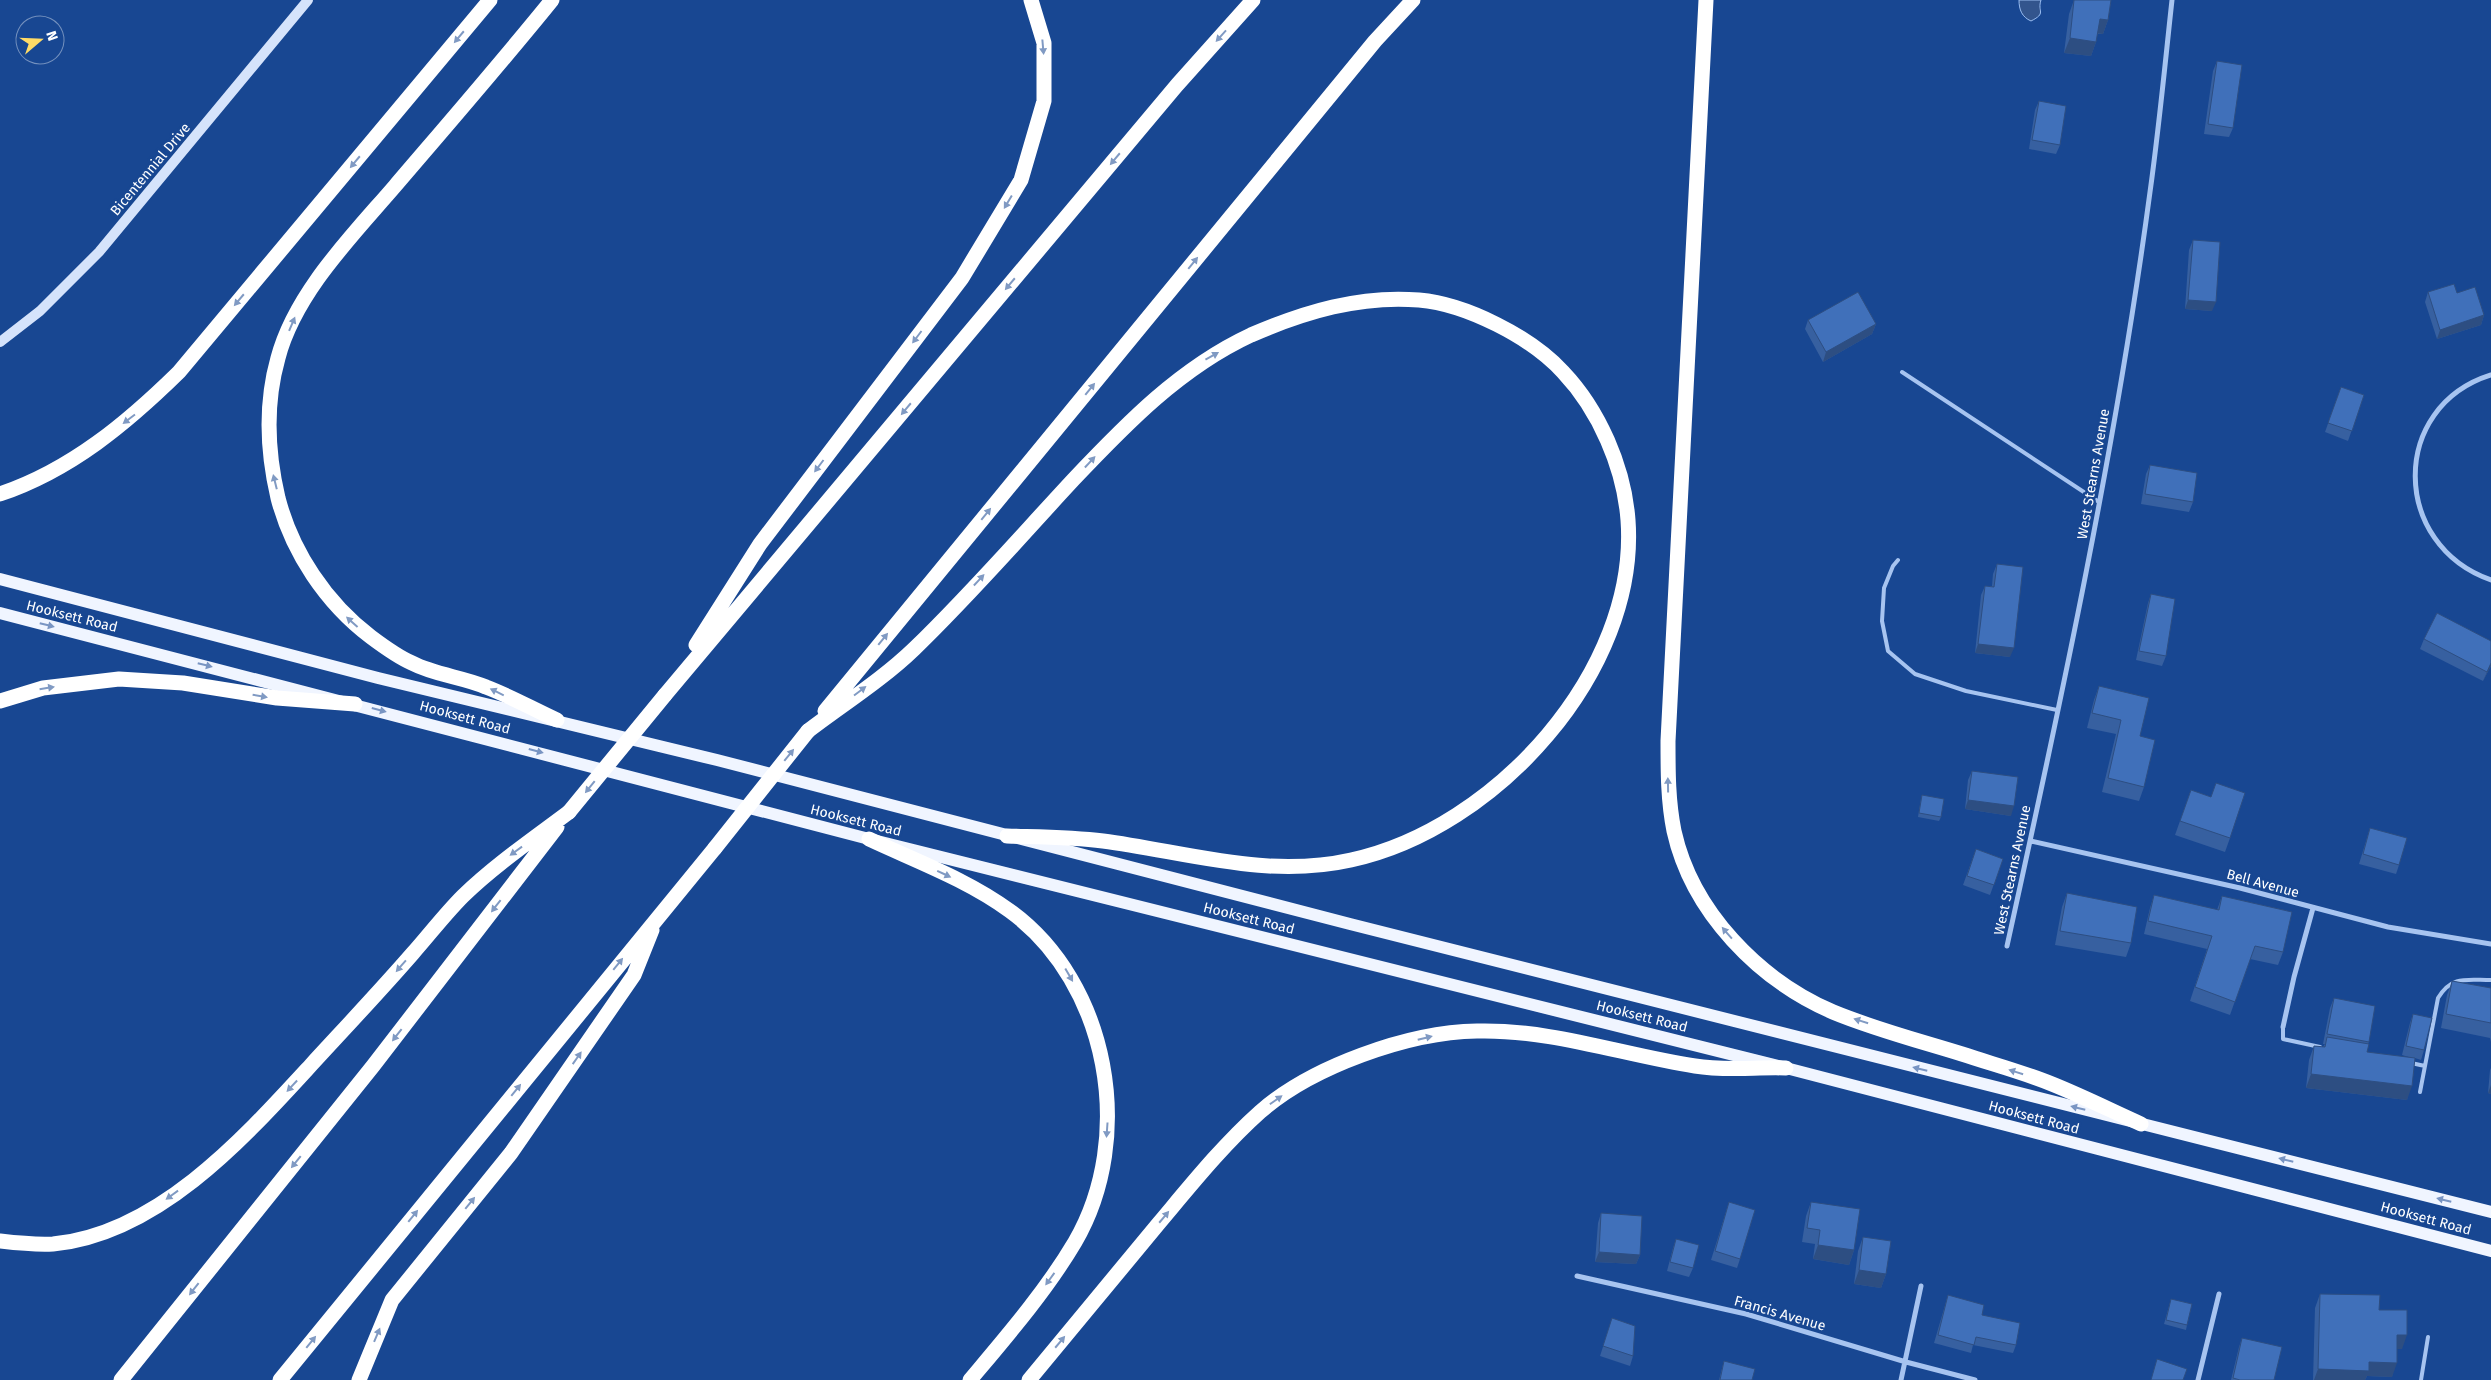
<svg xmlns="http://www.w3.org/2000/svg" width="2491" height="1380" viewBox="0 0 2491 1380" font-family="'Fira Sans',sans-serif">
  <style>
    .water { fill: #33558d; stroke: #9abef2 }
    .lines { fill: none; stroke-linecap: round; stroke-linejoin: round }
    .lane { stroke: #a7c4f0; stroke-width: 4 }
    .street { stroke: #a7c4f0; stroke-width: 5 }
    .secondary { stroke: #d5e3fb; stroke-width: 10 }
    .primary { stroke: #f0f5ff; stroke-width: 12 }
    .highway { stroke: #fff; stroke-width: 15 }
    .highway-bridge { stroke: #fff; stroke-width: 15 }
    .wall { fill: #3760a0 }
    .shaded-wall { fill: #2d4e82 }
    .building { fill: #4070ba; stroke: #2d4e82 }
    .oneway { fill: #809ac3 }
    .oneway2 { fill: #7995c3 }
    .labels { text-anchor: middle; stroke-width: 5; stroke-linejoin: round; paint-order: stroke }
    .street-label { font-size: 14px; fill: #fff; stroke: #184792 }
  </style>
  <rect width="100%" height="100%" fill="#184792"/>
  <path class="water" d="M2019,0H2041C2037,12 2047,13 2031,21C2022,17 2019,10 2019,0Z"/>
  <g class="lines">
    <path class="lane" d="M1902,372L2099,502
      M1898,560L1893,566L1884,588L1882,621L1888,651L1915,674L1966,691L2057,710
      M2283,1027V1039L2320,1047
      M2411,1063L2425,1066
      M2420,1092L2438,998C2452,975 2467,980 2491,980
      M2421,1380L2428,1337"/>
    <path class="street" d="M2491,375C2389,407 2391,545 2491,580
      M2031,841L2240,888L2388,927L2491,944
      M2007,946C2062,697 2116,446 2150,192C2159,128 2165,64 2172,0
      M2283,1027L2294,977L2313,908
      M1577,1276L1746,1314L1906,1362L1975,1380
      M1901,1380L1921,1286
      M2198,1380L2219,1294"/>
    <path class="secondary" d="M0,342L40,311L99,252L308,0"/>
    <path class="primary" d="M0,579L378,678L717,760L1350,924L2491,1212
      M0,613L869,839L1786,1068L2491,1251"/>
    <path class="highway" d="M552,0C501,63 448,124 395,186C352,236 295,293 278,358C265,404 267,451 278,498C292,552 326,603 371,637C383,646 398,657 412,663C435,675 463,677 486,687C510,696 533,709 557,720
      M1706,0L1668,741C1668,772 1668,801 1674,831C1692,912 1759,980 1833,1012C1874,1029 1920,1041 1962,1054C1992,1064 2023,1072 2052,1084C2082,1096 2112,1111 2141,1124
      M0,494C71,470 127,423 179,372L490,0
      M696,645L760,544L962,278L1021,180L1044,101V43L1031,0
      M665,695L1177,85L1253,0
      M0,701L43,688L119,679L183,683L277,698L355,704
      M825,711L1375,41L1413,0
      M808,731C842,705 883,679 914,649C970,595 1021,536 1073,480C1126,424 1180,368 1251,335C1304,312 1360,295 1419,300C1466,304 1531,337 1563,372C1599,410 1624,467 1628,520C1639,671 1495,829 1351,860C1267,879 1186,852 1103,841C1072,837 1039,837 1007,836
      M869,839C916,861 968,880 1010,911C1109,983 1136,1137 1075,1242C1046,1291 1007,1336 970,1380
      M0,1241C17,1243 35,1245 53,1244C158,1234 244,1138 311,1065C345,1028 380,991 413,953C429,935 445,914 463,896C495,865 533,839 569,812
      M121,1380L373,1066L557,827
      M280,1380L715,848
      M359,1380L392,1300L511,1153L634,975L652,930
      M1029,1380C1072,1328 1116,1275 1159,1223C1191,1185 1223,1145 1260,1112C1311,1067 1408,1032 1477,1031C1551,1029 1623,1055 1695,1066C1724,1071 1756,1067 1786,1068"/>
    <path class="highway-bridge" d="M569,812L665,695
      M715,848L808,731"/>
  </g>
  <path class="wall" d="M2074,0H2111L2108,20L2103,34H2097L2096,42L2091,56L2064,53L2069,14Z
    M2217,61L2233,128L2229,137L2204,134L2213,71Z
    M2039,101L2060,145L2056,154L2029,149L2035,110Z
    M2193,240L2212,311L2185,309L2189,250Z
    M2428,292L2457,293L2484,315L2481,325L2437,339L2425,302Z
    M1808,320L1876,324L1872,334L1823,362L1805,329Z
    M2341,387L2364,395L2348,441L2325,432Z
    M2150,465L2193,502L2189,512L2141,504L2146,474Z
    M1997,564L2010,657L1975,653L1981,595L1985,586H1992L1993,574Z
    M2151,594L2166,656L2162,666L2136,660L2148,603Z
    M2424,639L2491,666L2483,681L2420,649Z
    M2099,686L2140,736L2144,787L2139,801L2102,792L2116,734L2087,728L2094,700Z
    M1972,771L2011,816L1965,809L1968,780Z
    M2191,790L2211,797L2230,838L2225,852L2175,835Z
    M1922,795L1941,817L1939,821L1918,817L1921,799Z
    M2370,828L2399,865L2396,874L2359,864Z
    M1976,849L2003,859L1990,895L1963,885Z
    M2067,893L2131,943L2126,957L2055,945L2062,907Z
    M2154,895L2217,910L2222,896L2283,952L2278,965L2250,959L2230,1015L2190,1001L2207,949L2144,934L2150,908Z
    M2452,981L2491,988V1042L2490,1038L2441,1028L2447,995Z
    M2334,998L2369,1042L2368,1044L2367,1052L2412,1058L2402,1055L2410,1023L2413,1014L2424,1050L2421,1060L2415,1058L2407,1100L2306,1088L2309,1060L2314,1046L2323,1047L2325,1044H2323L2330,1008Z
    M2491,1068V1094L2488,1093L2490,1070Z
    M1729,1202L1740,1259L1737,1268L1711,1260Z
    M1811,1202L1854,1250L1849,1265L1813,1259L1815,1244L1802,1242L1806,1216Z
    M1601,1213L1640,1255L1636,1264L1595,1262L1598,1223Z
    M1863,1237L1886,1274L1881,1288L1854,1284L1858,1251Z
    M1676,1239L1693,1268L1689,1277L1667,1271L1673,1248Z
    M2320,1294L2379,1310L2402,1349H2397L2392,1377L2367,1376L2365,1380H2313L2315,1308Z
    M1948,1295L1982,1315L2016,1345L2013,1353L1973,1345L1971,1353L1934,1343Z
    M2171,1299L2187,1325L2186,1330L2164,1324Z
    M1609,1328L1633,1356L1630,1366L1600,1356Z
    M2242,1338L2274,1380H2231L2239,1347Z
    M1724,1361L1752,1380H1719Z"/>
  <path class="shaded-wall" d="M2100,19L2108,20L2103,34L2094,33Z
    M2070,38L2096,42L2091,56L2064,53Z
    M2188,300L2216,302L2212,311L2185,309Z
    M2484,315L2481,325L2437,339L2440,330Z
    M1876,324L1872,334L1823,362L1826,352Z
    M1978,644L2014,648L2010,657L1975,653Z
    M2491,663V666L2483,681Z
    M1968,800L2014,806L2011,816L1965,809Z
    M2311,1074L2412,1086L2407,1100L2306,1088Z
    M2491,1085V1094L2488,1093Z
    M1818,1245L1854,1250L1849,1265L1813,1259Z
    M1599,1252L1640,1255L1636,1264L1595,1262Z
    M1859,1270L1886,1274L1881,1288L1854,1284Z
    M2397,1335H2407L2402,1349H2392Z
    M2369,1362L2397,1363L2392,1377L2367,1376L2365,1380H2314L2318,1369Z"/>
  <path class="building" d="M2074,0H2111L2108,20L2100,19L2096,42L2070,38Z
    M2217,61L2242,65L2233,128L2208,124Z
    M2039,101L2066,106L2060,145L2032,140Z
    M2193,240L2220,242L2216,302L2188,300Z
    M2454,284L2457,293L2475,287L2484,315L2440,330L2428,292Z
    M1858,292L1876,324L1826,352L1808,320Z
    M2341,387L2364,395L2352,431L2328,423Z
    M2150,465L2197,473L2193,502L2145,494Z
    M1997,564L2023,567L2014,648L1978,644L1985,586L1994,587Z
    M2151,594L2175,599L2166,656L2139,651Z
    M2437,613L2491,641V663L2487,672L2424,639Z
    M2099,686L2149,698L2140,736L2155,740L2144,787L2108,778L2121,720L2092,713Z
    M1972,771L2018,777L2014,806L1968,800Z
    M2216,783L2245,793L2230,838L2180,821L2191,790L2211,797Z
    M1922,795L1944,799L1941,817L1919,813Z
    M2370,828L2407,838L2399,865L2363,854Z
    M1976,849L2003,859L1994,885L1967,876Z
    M2067,893L2137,907L2131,943L2060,931Z
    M2154,895L2219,910L2222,896L2292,912L2283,952L2255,946L2235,1002L2195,987L2212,936L2148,921Z
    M2452,981L2491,988V1023L2446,1014Z
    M2334,998L2375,1006L2369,1042L2327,1034Z
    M2413,1014L2432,1018L2424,1050L2406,1046Z
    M2327,1037L2369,1044L2367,1052L2415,1058L2412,1086L2311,1074L2314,1046L2325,1047Z
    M1729,1202L1755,1210L1740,1259L1715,1251Z
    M1811,1202L1860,1209L1854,1250L1818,1245L1820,1230L1807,1228Z
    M1601,1213L1642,1216L1640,1255L1599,1252Z
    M1863,1237L1891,1241L1886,1274L1859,1270Z
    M1676,1239L1699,1245L1693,1268L1670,1262Z
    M2320,1294L2380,1295L2379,1310H2407V1335H2397V1363L2369,1362V1371L2318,1369Z
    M1948,1295L1984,1305L1982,1315L2020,1323L2016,1345L1976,1337L1974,1345L1938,1335Z
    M2171,1299L2192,1304L2187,1325L2166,1320Z
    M1612,1318L1635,1326L1633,1356L1603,1346Z
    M2242,1338L2282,1347L2274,1380H2240L2233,1378Z
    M2157,1359L2187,1369L2183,1380H2151Z
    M1724,1361L1755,1369L1752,1380H1720Z"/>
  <defs><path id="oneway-solid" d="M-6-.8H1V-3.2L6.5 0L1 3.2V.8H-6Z" transform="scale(1.25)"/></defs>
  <g class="oneway">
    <use href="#oneway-solid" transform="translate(1221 36) rotate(132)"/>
    <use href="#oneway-solid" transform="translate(459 37) rotate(130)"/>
    <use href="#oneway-solid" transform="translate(1043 47) rotate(85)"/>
    <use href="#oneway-solid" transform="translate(1115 159) rotate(130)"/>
    <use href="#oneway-solid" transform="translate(355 162) rotate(130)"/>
    <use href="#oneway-solid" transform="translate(1008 202) rotate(121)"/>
    <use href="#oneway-solid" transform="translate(1193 263) rotate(-51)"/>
    <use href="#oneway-solid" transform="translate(1010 284) rotate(130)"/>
    <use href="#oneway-solid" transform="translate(239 300) rotate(130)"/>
    <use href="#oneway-solid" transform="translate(292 324) rotate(-67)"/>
    <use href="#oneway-solid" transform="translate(917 337) rotate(127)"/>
    <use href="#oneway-solid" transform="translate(1212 356) rotate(-29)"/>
    <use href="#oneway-solid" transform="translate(1090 389) rotate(-51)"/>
    <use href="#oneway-solid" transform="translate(906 409) rotate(130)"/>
    <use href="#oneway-solid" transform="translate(129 419) rotate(143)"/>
    <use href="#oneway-solid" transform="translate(1090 462) rotate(-47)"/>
    <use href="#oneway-solid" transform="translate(819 466) rotate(127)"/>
    <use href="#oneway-solid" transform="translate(275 482) rotate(-104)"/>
    <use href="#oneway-solid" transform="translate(986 514) rotate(-51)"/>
    <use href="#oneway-solid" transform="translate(979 580) rotate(-47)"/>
    <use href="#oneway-solid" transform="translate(352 622) rotate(-138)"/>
    <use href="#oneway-solid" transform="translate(883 639) rotate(-51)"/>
    <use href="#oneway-solid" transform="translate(47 688) rotate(-9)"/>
    <use href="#oneway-solid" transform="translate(860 691) rotate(-37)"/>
    <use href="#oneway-solid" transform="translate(497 692) rotate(-154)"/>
    <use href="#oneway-solid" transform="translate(260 696) rotate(10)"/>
    <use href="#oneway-solid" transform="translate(789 755) rotate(-51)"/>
    <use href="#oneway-solid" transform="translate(1668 785) rotate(-91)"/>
    <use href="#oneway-solid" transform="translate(590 787) rotate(129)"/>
    <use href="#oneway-solid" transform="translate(516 851) rotate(144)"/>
    <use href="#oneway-solid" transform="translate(944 874) rotate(25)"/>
    <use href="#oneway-solid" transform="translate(496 906) rotate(128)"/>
    <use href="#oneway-solid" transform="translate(1727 933) rotate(-131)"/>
    <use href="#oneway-solid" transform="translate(618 964) rotate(-51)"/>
    <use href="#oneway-solid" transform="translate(401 966) rotate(131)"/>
    <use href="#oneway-solid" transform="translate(1069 975) rotate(60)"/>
    <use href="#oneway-solid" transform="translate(1861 1021) rotate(-162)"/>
    <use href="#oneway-solid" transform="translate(397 1035) rotate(128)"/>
    <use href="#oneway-solid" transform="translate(1425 1038) rotate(-14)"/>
    <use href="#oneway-solid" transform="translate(577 1058) rotate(-55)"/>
    <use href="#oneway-solid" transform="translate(2016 1072) rotate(-162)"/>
    <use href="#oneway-solid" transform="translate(292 1086) rotate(133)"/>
    <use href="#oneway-solid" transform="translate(516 1090) rotate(-51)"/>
    <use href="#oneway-solid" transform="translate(1276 1100) rotate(-35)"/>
    <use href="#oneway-solid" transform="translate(1107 1130) rotate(94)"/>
    <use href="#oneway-solid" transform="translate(296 1162) rotate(129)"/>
    <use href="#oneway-solid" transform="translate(172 1195) rotate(144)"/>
    <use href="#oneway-solid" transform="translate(470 1203) rotate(-51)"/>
    <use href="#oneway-solid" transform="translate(413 1216) rotate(-51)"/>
    <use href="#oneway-solid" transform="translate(1164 1217) rotate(-50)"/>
    <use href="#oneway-solid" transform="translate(1050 1279) rotate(126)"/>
    <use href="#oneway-solid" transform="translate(194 1289) rotate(128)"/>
    <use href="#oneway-solid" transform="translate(377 1335) rotate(-67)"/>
    <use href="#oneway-solid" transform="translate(311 1342) rotate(-51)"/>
    <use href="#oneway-solid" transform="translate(1060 1342) rotate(-50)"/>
  </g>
  <g class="oneway2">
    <use href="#oneway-solid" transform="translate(47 625) rotate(14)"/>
    <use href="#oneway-solid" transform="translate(205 665) rotate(14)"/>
    <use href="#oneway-solid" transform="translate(379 710) rotate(15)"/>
    <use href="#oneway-solid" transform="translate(536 751) rotate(15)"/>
    <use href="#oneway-solid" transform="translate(1920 1069) rotate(-166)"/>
    <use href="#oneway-solid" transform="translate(2078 1108) rotate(-166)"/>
    <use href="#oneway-solid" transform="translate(2286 1160) rotate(-166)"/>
    <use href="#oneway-solid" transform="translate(2444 1200) rotate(-166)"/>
  </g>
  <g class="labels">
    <g class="street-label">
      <text transform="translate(150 169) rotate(-50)" y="5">Bicentennial Drive</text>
      <text transform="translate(2093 474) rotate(-80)" y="5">West Stearns Avenue</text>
      <text transform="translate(72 616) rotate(14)" y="5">Hooksett Road</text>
      <text transform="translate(465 717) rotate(15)" y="5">Hooksett Road</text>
      <text transform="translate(856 820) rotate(14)" y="5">Hooksett Road</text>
      <text transform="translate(2012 870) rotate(-78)" y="5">West Stearns Avenue</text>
      <text transform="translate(2263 883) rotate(15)" y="5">Bell Avenue</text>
      <text transform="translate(1249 918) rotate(14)" y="5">Hooksett Road</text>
      <text transform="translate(1642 1016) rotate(14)" y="5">Hooksett Road</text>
      <text transform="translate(2034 1117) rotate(15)" y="5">Hooksett Road</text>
      <text transform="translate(2426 1218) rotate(15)" y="5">Hooksett Road</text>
      <text transform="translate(1780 1313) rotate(16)" y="5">Francis Avenue</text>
    </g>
  </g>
  <g transform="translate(40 40) rotate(71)"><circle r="24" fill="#184792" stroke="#7491be"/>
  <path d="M0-4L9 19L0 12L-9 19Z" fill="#ffdb66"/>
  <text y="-8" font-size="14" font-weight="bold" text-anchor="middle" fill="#ffffff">N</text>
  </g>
</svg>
